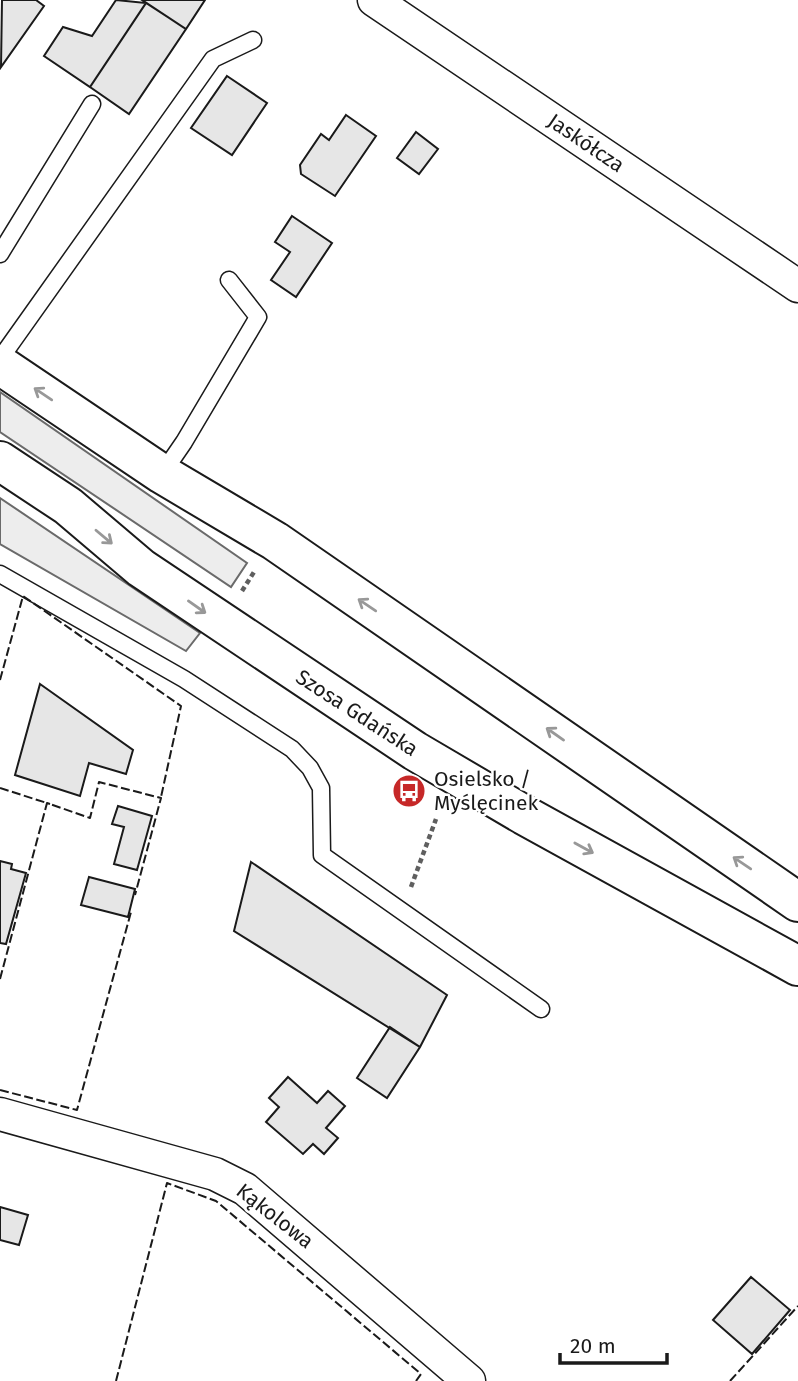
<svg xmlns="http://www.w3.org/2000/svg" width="798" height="1381" viewBox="0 0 798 1381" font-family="'Fira Sans',sans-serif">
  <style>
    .built { fill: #ededed; stroke: #6a6a6a; stroke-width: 2 }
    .building { fill: #e6e6e6; stroke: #1a1a1a; stroke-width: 2 }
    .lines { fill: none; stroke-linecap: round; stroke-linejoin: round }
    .service-casing { stroke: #1a1a1a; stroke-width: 19 }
    .minor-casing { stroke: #1a1a1a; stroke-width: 35 }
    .primary-casing { stroke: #1a1a1a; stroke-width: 42 }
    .path { stroke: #5f5f5f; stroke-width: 4.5; stroke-dasharray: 5 3.5; stroke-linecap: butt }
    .service { stroke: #fff; stroke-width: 16 }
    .minor { stroke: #fff; stroke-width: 32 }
    .primary { stroke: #fff; stroke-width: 38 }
    .fence { stroke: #1a1a1a; stroke-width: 2; stroke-dasharray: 9 3.5; stroke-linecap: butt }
    .oneway { stroke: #989898 }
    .labels { text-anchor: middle; stroke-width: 5; stroke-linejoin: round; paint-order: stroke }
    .street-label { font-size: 21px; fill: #1a1a1a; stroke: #fff }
    .poi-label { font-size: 21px; fill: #1a1a1a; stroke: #fff; text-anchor: start }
  </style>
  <rect width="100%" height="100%" fill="#fff"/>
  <path class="built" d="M0,392L247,563L231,587L0,432Z
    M0,498L200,633L186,651L0,544Z"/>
  <path class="building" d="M2,0H36L44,6L1,67Z
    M116,0L146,3L90,87L44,56L63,27L92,36Z
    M142,0H205L186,29Z
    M146,3L186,29L129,114L90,87Z
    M227,76L267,103L232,155L191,128Z
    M346,115L376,136L335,196L301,174L300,165L321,134L329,140Z
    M416,132L438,149L419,174L397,158Z
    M292,216L332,243L296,297L271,280L290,252L275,242Z
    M40,684L133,750L126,774L89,763L80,796L15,775Z
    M118,806L152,816L137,870L114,864L124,827L112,824Z
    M0,861L12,864L11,869L26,873L6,944L0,943Z
    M251,862L447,995L420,1047L234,931Z
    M89,877L135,889L128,917L81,905Z
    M390,1027L420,1047L387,1098L357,1078Z
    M288,1077L317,1103L328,1091L345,1106L326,1128L338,1138L324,1154L313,1144L303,1154L266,1122L279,1107L269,1098Z
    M0,1207L28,1215L19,1245L0,1240Z
    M751,1277L790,1310L752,1354L713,1320Z"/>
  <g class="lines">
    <defs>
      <path id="service" d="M0,254L92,104
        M0,359L213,59L253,40
        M162,474L184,442L258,317L229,280
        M0,574L184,679L292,749L310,768L321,788L322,855L541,1009"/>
      <path id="minor" d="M374,0L798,286
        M0,1114L215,1174L245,1189L469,1381"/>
      <path id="primary" d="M0,365L162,474L275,541L798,902
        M0,461L68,506L141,568L415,751L524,815L798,966"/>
    </defs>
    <use href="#service" class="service-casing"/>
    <use href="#minor" class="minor-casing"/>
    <use href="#primary" class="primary-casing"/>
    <path class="path" d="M242,591L254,572
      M411,887L436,819"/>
    <use href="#service" class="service"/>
    <use href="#minor" class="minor"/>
    <use href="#primary" class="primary"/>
    <path class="fence" d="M0,680L23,596L181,706L161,797
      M0,788L50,804
      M0,979L47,803L90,818L99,782L161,798L135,895
      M0,1090L77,1110L131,912
      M116,1381L167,1183L216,1201L421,1374L416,1381
      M730,1381L798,1306"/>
  </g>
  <defs><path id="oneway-shaft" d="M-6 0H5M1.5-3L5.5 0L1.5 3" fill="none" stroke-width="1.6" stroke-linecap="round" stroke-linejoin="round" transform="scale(1.75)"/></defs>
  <g class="oneway">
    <use href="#oneway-shaft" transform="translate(43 394) rotate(-146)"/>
    <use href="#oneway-shaft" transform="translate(104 537) rotate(40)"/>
    <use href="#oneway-shaft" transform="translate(367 605) rotate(-146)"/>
    <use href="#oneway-shaft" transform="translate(197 607) rotate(35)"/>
    <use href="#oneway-shaft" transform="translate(555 734) rotate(-145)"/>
    <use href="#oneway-shaft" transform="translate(584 848) rotate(29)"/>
    <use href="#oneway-shaft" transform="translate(742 863) rotate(-146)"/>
  </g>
  <defs>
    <symbol id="bus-disc" viewBox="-11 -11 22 22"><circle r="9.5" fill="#c62828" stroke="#fff"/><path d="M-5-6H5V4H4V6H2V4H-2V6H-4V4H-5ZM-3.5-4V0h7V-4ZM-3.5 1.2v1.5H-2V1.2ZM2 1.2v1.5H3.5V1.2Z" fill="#fff"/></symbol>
  </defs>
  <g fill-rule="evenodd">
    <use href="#bus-disc" x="390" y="772" width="38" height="38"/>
  </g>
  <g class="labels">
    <g class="street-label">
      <text transform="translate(586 143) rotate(34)" y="7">Jaskółcza</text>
      <text transform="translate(357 713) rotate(33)" y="7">Szosa Gdańska</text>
      <text transform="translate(275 1216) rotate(38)" y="7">Kąkolowa</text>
    </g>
    <g class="poi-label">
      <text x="434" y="786">Osielsko /<tspan x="434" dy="24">Myślęcinek</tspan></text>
    </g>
  </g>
  <path d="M560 1353v10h107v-10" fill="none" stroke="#1a1a1a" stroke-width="3.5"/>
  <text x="570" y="1353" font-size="21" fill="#1a1a1a" stroke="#ffffff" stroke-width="5" paint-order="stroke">20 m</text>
</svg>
